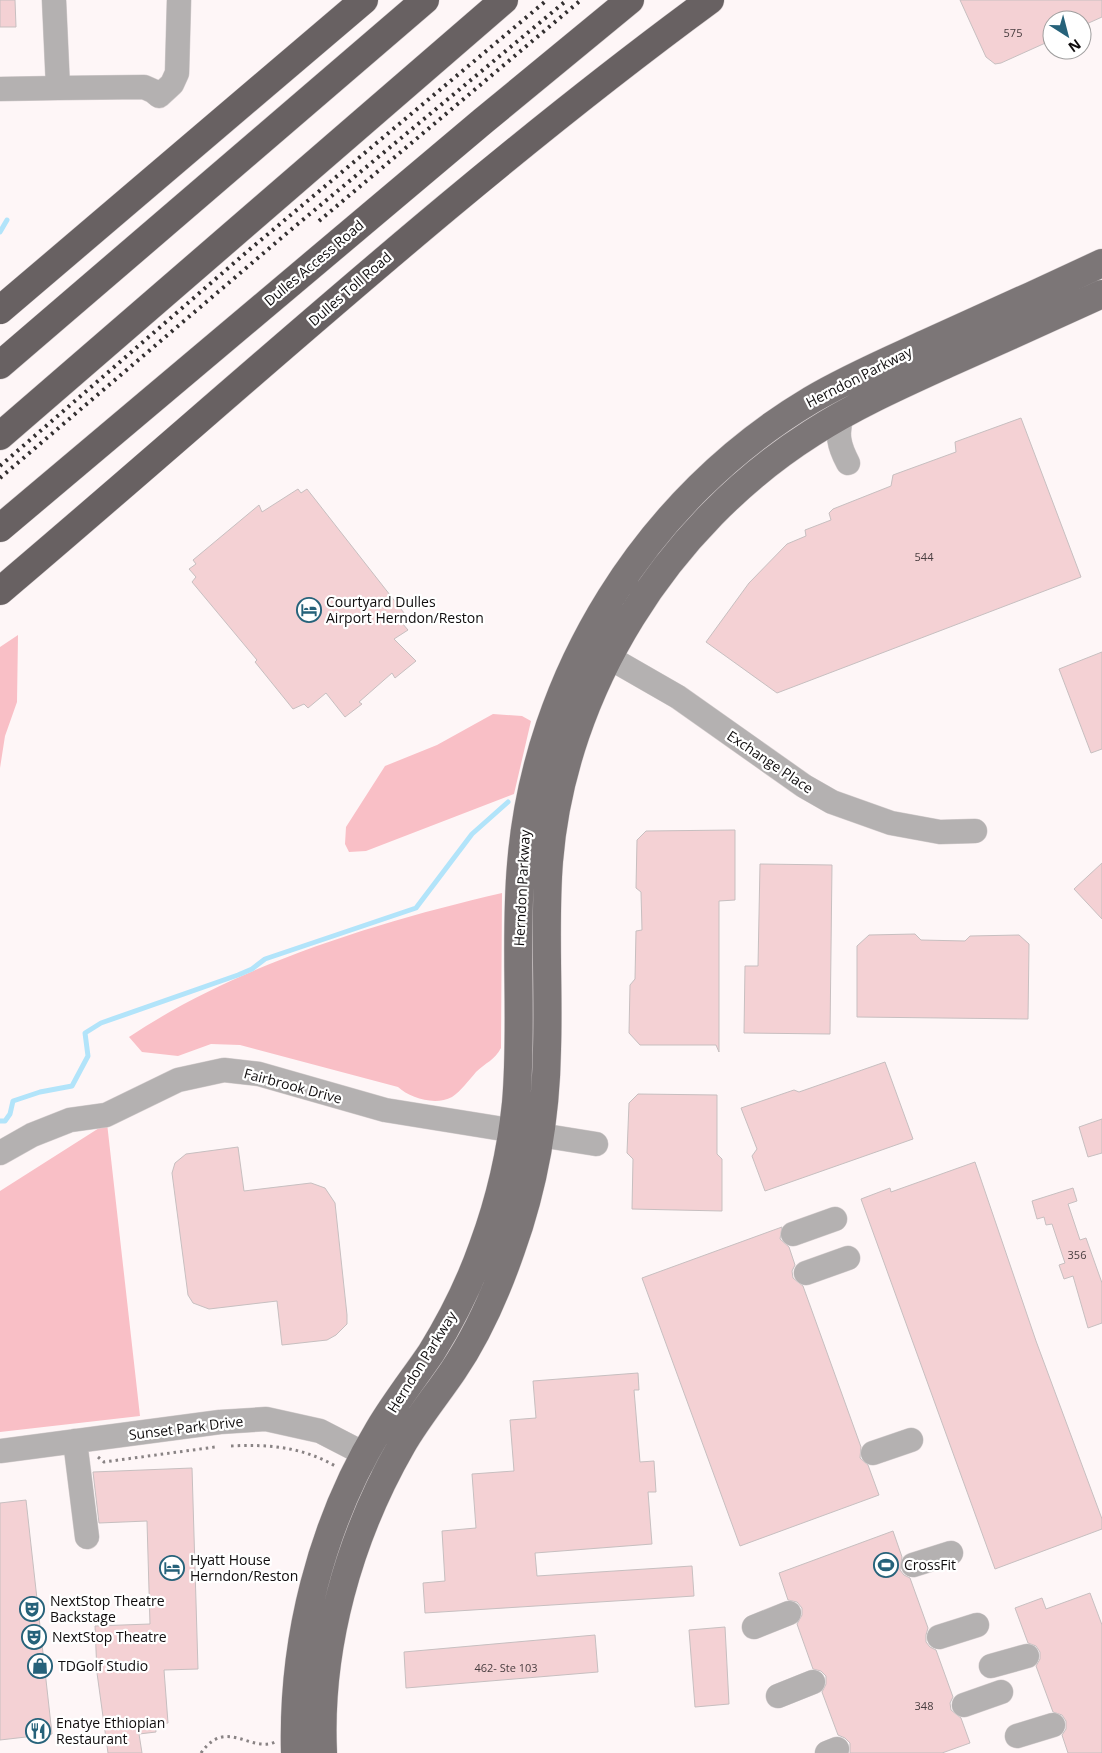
<svg xmlns="http://www.w3.org/2000/svg" width="1102" height="1753" viewBox="0 0 1102 1753" font-family="'Open Sans',sans-serif">
  <style>
    .green { fill: #f9bfc6 }
    .lines { fill: none; stroke-linecap: round; stroke-linejoin: round }
    .stream { stroke: #b2e4fa; stroke-width: 5 }
    .building { fill: #f4d1d4; stroke: #c7bfc0 }
    .minor-casing { stroke: #d8d1d2; stroke-width: 25 }
    .major-casing { stroke: #d8d1d2; stroke-width: 29 }
    .highway-casing { stroke: #d8d1d2; stroke-width: 29 }
    .path { stroke: #898384; stroke-width: 3; stroke-dasharray: 2.5 4; stroke-linecap: butt }
    .minor { stroke: #b4b1b1; stroke-width: 24 }
    .major { stroke: #7c7677; stroke-width: 28 }
    .highway { stroke: #686162; stroke-width: 28 }
    .rail { stroke: #322e2f; stroke-width: 4; stroke-dasharray: 2.5 5; stroke-linecap: butt }
    .labels { text-anchor: middle; stroke-width: 4.5; stroke-linejoin: round; paint-order: stroke }
    .number-label { font-size: 11px; fill: #483d3f }
    .street-label { font-size: 14px; fill: #0f0c0d; stroke: #fff }
    .poi-label { font-size: 14px; fill: #0f0c0d; stroke: #fff; text-anchor: start }
  </style>
  <rect width="100%" height="100%" fill="#fef6f7"/>
  <path class="green" d="M18,635L17,702L5,736L0,768V647Z
    M493,714L522,716L531,721L514,794L366,851L349,852L345,844L346,827L385,766L437,745Z
    M502,893L501,1048C495,1060 485,1063 476,1072C469,1080 461,1091 452,1097C435,1106 410,1098 398,1087L240,1045L211,1044L178,1056L142,1052L129,1037C237,965 377,922 502,893Z
    M107,1123L140,1416L0,1432V1191Z"/>
  <g class="lines">
    <path class="stream" d="M0,232L7,220
      M0,1121H5L10,1114L13,1101L40,1092L72,1086L88,1056L85,1033L101,1023L238,975L252,969L265,959L416,908L472,834L508,802"/>
  </g>
  <path class="building" d="M0,0H15L16,27H0Z
    M960,0H1102V17L1082,26V20H1052V40L1001,63L995,64L986,57Z
    M1021,418L1081,577L777,693L706,642L749,583L787,544L806,536L805,530L831,520L829,513L833,509L891,486L893,475L956,452L955,442Z
    M298,489L301,493L307,489L408,618L402,623L408,630L394,639L416,661L395,678L392,673L359,702L362,704L345,717L326,693L308,708L304,704L293,709L255,662L257,660L192,582L196,577L189,569L196,564L193,560L259,505L262,512Z
    M1102,652V749L1091,753L1059,669Z
    M735,830V900L719,901V1052L716,1045H640L629,1033L630,985L635,979L636,931L642,930L641,892L636,888L637,840L646,831Z
    M1102,863V919L1074,889Z
    M760,864L832,865L830,1034L744,1033L745,966H758Z
    M915,934L921,940L965,941L970,936L1019,935L1029,944L1028,1019L857,1017V946L869,935Z
    M885,1062L913,1139L765,1191L752,1156L757,1149L741,1108L794,1090L799,1092Z
    M638,1094L717,1095V1154L722,1159V1211L632,1209L633,1159L627,1153L629,1103Z
    M1102,1119V1153L1088,1157L1079,1127Z
    M238,1147L244,1191L311,1183L325,1188L335,1203L347,1315V1324L336,1335L327,1340L282,1345L277,1301L209,1309L193,1303L188,1295L172,1173L175,1163L186,1154Z
    M975,1162L1036,1341L1102,1519V1529L995,1569L861,1199L890,1188L891,1192Z
    M1073,1188L1077,1201L1068,1204L1080,1240L1086,1238L1102,1283V1323L1088,1328L1073,1276L1064,1279L1059,1265L1065,1263L1052,1224L1046,1225L1044,1217L1037,1219L1032,1201Z
    M782,1227L780,1239L789,1247L795,1265L792,1271L793,1278L803,1286L861,1447L860,1458L868,1465L879,1495L740,1546L642,1278Z
    M638,1373L639,1390H634L640,1462L654,1461L656,1492H648L652,1544L535,1553L537,1576L692,1566L694,1596L425,1613L423,1583L445,1581L442,1531L476,1528L472,1474L514,1471L510,1420L536,1418L533,1381Z
    M192,1468L198,1669L164,1670L168,1723L155,1725L156,1732L139,1734L142,1753H108L97,1673L95,1626L150,1624L147,1521L99,1523L93,1472Z
    M26,1500L52,1734L0,1740V1503Z
    M893,1531L902,1557L900,1570L904,1575L910,1578L928,1628L926,1635V1642L930,1647L936,1650L953,1697L950,1703L951,1710L961,1718L970,1743L942,1753H850V1743L845,1738L838,1735L822,1692L826,1684V1676L821,1671L813,1669L797,1624L802,1615V1608L797,1602L788,1600L779,1573Z
    M1090,1593L1102,1625V1753H1068L1062,1735L1066,1729V1721L1062,1715L1053,1712L1036,1666L1040,1659V1652L1036,1646L1028,1643L1015,1608L1042,1598L1046,1609Z
    M725,1627L729,1704L695,1707L689,1630Z
    M595,1635L598,1672L406,1688L404,1652Z"/>
  <g class="lines">
    <defs>
      <path id="minor" d="M58,88L144,87L153,91L159,96L172,84L177,73L179,0
        M0,89L58,88L54,0
        M842,416C836,434 839,446 848,463
        M584,643L678,697L804,786L832,802L891,823L940,832L975,831
        M0,1153L32,1135L70,1120L106,1115L178,1080L224,1070L259,1074L385,1110L596,1144
        M793,1234L835,1219
        M806,1273L848,1258
        M75,1441L87,1537
        M0,1451L220,1422L266,1419L320,1431L382,1463
        M873,1453L911,1440
        M913,1565L951,1553
        M754,1627L789,1613
        M939,1637L977,1625
        M991,1666L1027,1656
        M778,1696L813,1682
        M964,1705L1001,1692
        M1017,1736L1053,1725
        M827,1753L837,1749"/>
      <path id="major" d="M295,1753C292,1640 321,1525 379,1429C395,1402 414,1378 431,1353C452,1319 470,1283 483,1246C500,1200 511,1152 516,1103C523,1024 514,944 521,865C536,675 648,497 811,400C848,378 888,361 927,343C985,317 1044,290 1102,263
        M323,1753C318,1647 349,1537 402,1445C417,1419 436,1396 453,1371C478,1334 496,1293 511,1250C534,1186 546,1117 547,1049C549,986 544,923 549,861C563,689 667,525 812,433C854,406 901,385 947,364C999,341 1050,318 1102,294"/>
      <path id="highway" d="M0,310L364,0
        M0,365L425,0
        M0,436L504,0
        M0,528L483,121L630,0
        M0,591C235,392 462,182 710,0"/>
    </defs>
    <use href="#minor" class="minor-casing"/>
    <use href="#major" class="major-casing"/>
    <use href="#highway" class="highway-casing"/>
    <path class="path" d="M231,1446C270,1444 303,1447 337,1467
      M98,1457L104,1462L215,1447
      M201,1753C226,1717 250,1753 275,1742"/>
    <use href="#minor" class="minor"/>
    <use href="#major" class="major"/>
    <use href="#highway" class="highway"/>
    <path class="rail" d="M319,221L581,0
      M0,466L249,250L547,0
      M0,478L293,228L567,0"/>
  </g>
  <defs>
    <symbol id="hotel-ring" viewBox="-11 -11 22 22"><circle r="9.5" fill="#fff" stroke="#26627a" stroke-width="1.5"/><path d="M-6-4.5h1.5V1H6V5H4.5V3h-9V5H-6ZM-4 0a1.8 1.8 0 1 1 3.6 0ZM.5 0V-2.5h3Q6-2.5 6 0Z" fill="#26627a"/></symbol>
    <symbol id="stadium-ring" viewBox="-11 -11 22 22"><circle r="9.5" fill="#fff" stroke="#26627a" stroke-width="1.5"/><path d="M0-5a6.5 5 0 1 0 0 10a6.5 5 0 1 0 0-10ZM-3.5-1.8h7v3.6h-7Z" fill="#26627a"/></symbol>
    <symbol id="theatre-ring" viewBox="-11 -11 22 22"><circle r="9.5" fill="#fff" stroke="#26627a" stroke-width="1.5"/><path d="M-5-5.5Q0-4 5-5.5V0Q5 5 0 6Q-5 5-5 0ZM-3.3-2.5H-1v1.5H-3.3ZM1-2.5H3.3v1.5H1ZM-2.8 1Q0 5.5 2.8 1Z" fill="#26627a"/></symbol>
    <symbol id="shop-ring" viewBox="-11 -11 22 22"><circle r="9.5" fill="#fff" stroke="#26627a" stroke-width="1.5"/><path d="M-5-2.5h2.3a2.7 3.5 0 0 1 5.4 0H5L5.5 6h-11ZM-1.5-2.5h3a1.5 2.3 0 0 0-3 0Z" fill="#26627a"/></symbol>
    <symbol id="restaurant-ring" viewBox="-11 -11 22 22"><circle r="9.5" fill="#fff" stroke="#26627a" stroke-width="1.5"/><path d="M-5-6h1v4h1v-4h1v4h1v-4h1v5L-1.5 .5V6h-2V.5L-5-1ZM5-6V6H3V1.5H1.5Q1.5-4 5-6Z" fill="#26627a"/></symbol>
  </defs>
  <g fill-rule="evenodd">
    <use href="#hotel-ring" x="295" y="596" width="28" height="28"/>
    <use href="#stadium-ring" x="872" y="1551" width="28" height="28"/>
    <use href="#hotel-ring" x="158" y="1554" width="28" height="28"/>
    <use href="#theatre-ring" x="18" y="1595" width="28" height="28"/>
    <use href="#theatre-ring" x="20" y="1623" width="28" height="28"/>
    <use href="#shop-ring" x="26" y="1652" width="28" height="28"/>
    <use href="#restaurant-ring" x="24" y="1717" width="28" height="28"/>
  </g>
  <g class="labels">
    <g class="number-label">
      <text x="1013" y="37">575</text>
      <text x="924" y="561">544</text>
      <text x="1077" y="1259">356</text>
      <text x="506" y="1672">462- Ste 103</text>
      <text x="924" y="1710">348</text>
    </g>
    <g class="street-label">
      <text transform="translate(314 263) rotate(-40)" y="5">Dulles Access Road</text>
      <text transform="translate(350 289) rotate(-41)" y="5">Dulles Toll Road</text>
      <text transform="translate(859 377) rotate(-27)" y="5">Herndon Parkway</text>
      <text transform="translate(770 762) rotate(34)" y="5">Exchange Place</text>
      <text transform="translate(522 888) rotate(-87)" y="5">Herndon Parkway</text>
      <text transform="translate(293 1086) rotate(15)" y="5">Fairbrook Drive</text>
      <text transform="translate(422 1362) rotate(-58)" y="5">Herndon Parkway</text>
      <text transform="translate(186 1428) rotate(-7)" y="5">Sunset Park Drive</text>
    </g>
    <g class="poi-label">
      <text x="326" y="607">Courtyard Dulles<tspan x="326" dy="16">Airport Herndon/Reston</tspan></text>
      <text x="190" y="1565">Hyatt House<tspan x="190" dy="16">Herndon/Reston</tspan></text>
      <text x="904" y="1570">CrossFit</text>
      <text x="50" y="1606">NextStop Theatre<tspan x="50" dy="16">Backstage</tspan></text>
      <text x="52" y="1642">NextStop Theatre</text>
      <text x="58" y="1671">TDGolf Studio</text>
      <text x="56" y="1728">Enatye Ethiopian<tspan x="56" dy="16">Restaurant</tspan></text>
    </g>
  </g>
  <g transform="translate(1067 35) rotate(144)"><circle r="24" fill="#ffffff" stroke="#9f9e9e"/>
  <path d="M0-4L9 19L0 12L-9 19Z" fill="#26627a"/>
  <text y="-8" font-size="14" font-weight="bold" text-anchor="middle" fill="#0f0c0d">N</text>
  </g>
</svg>
